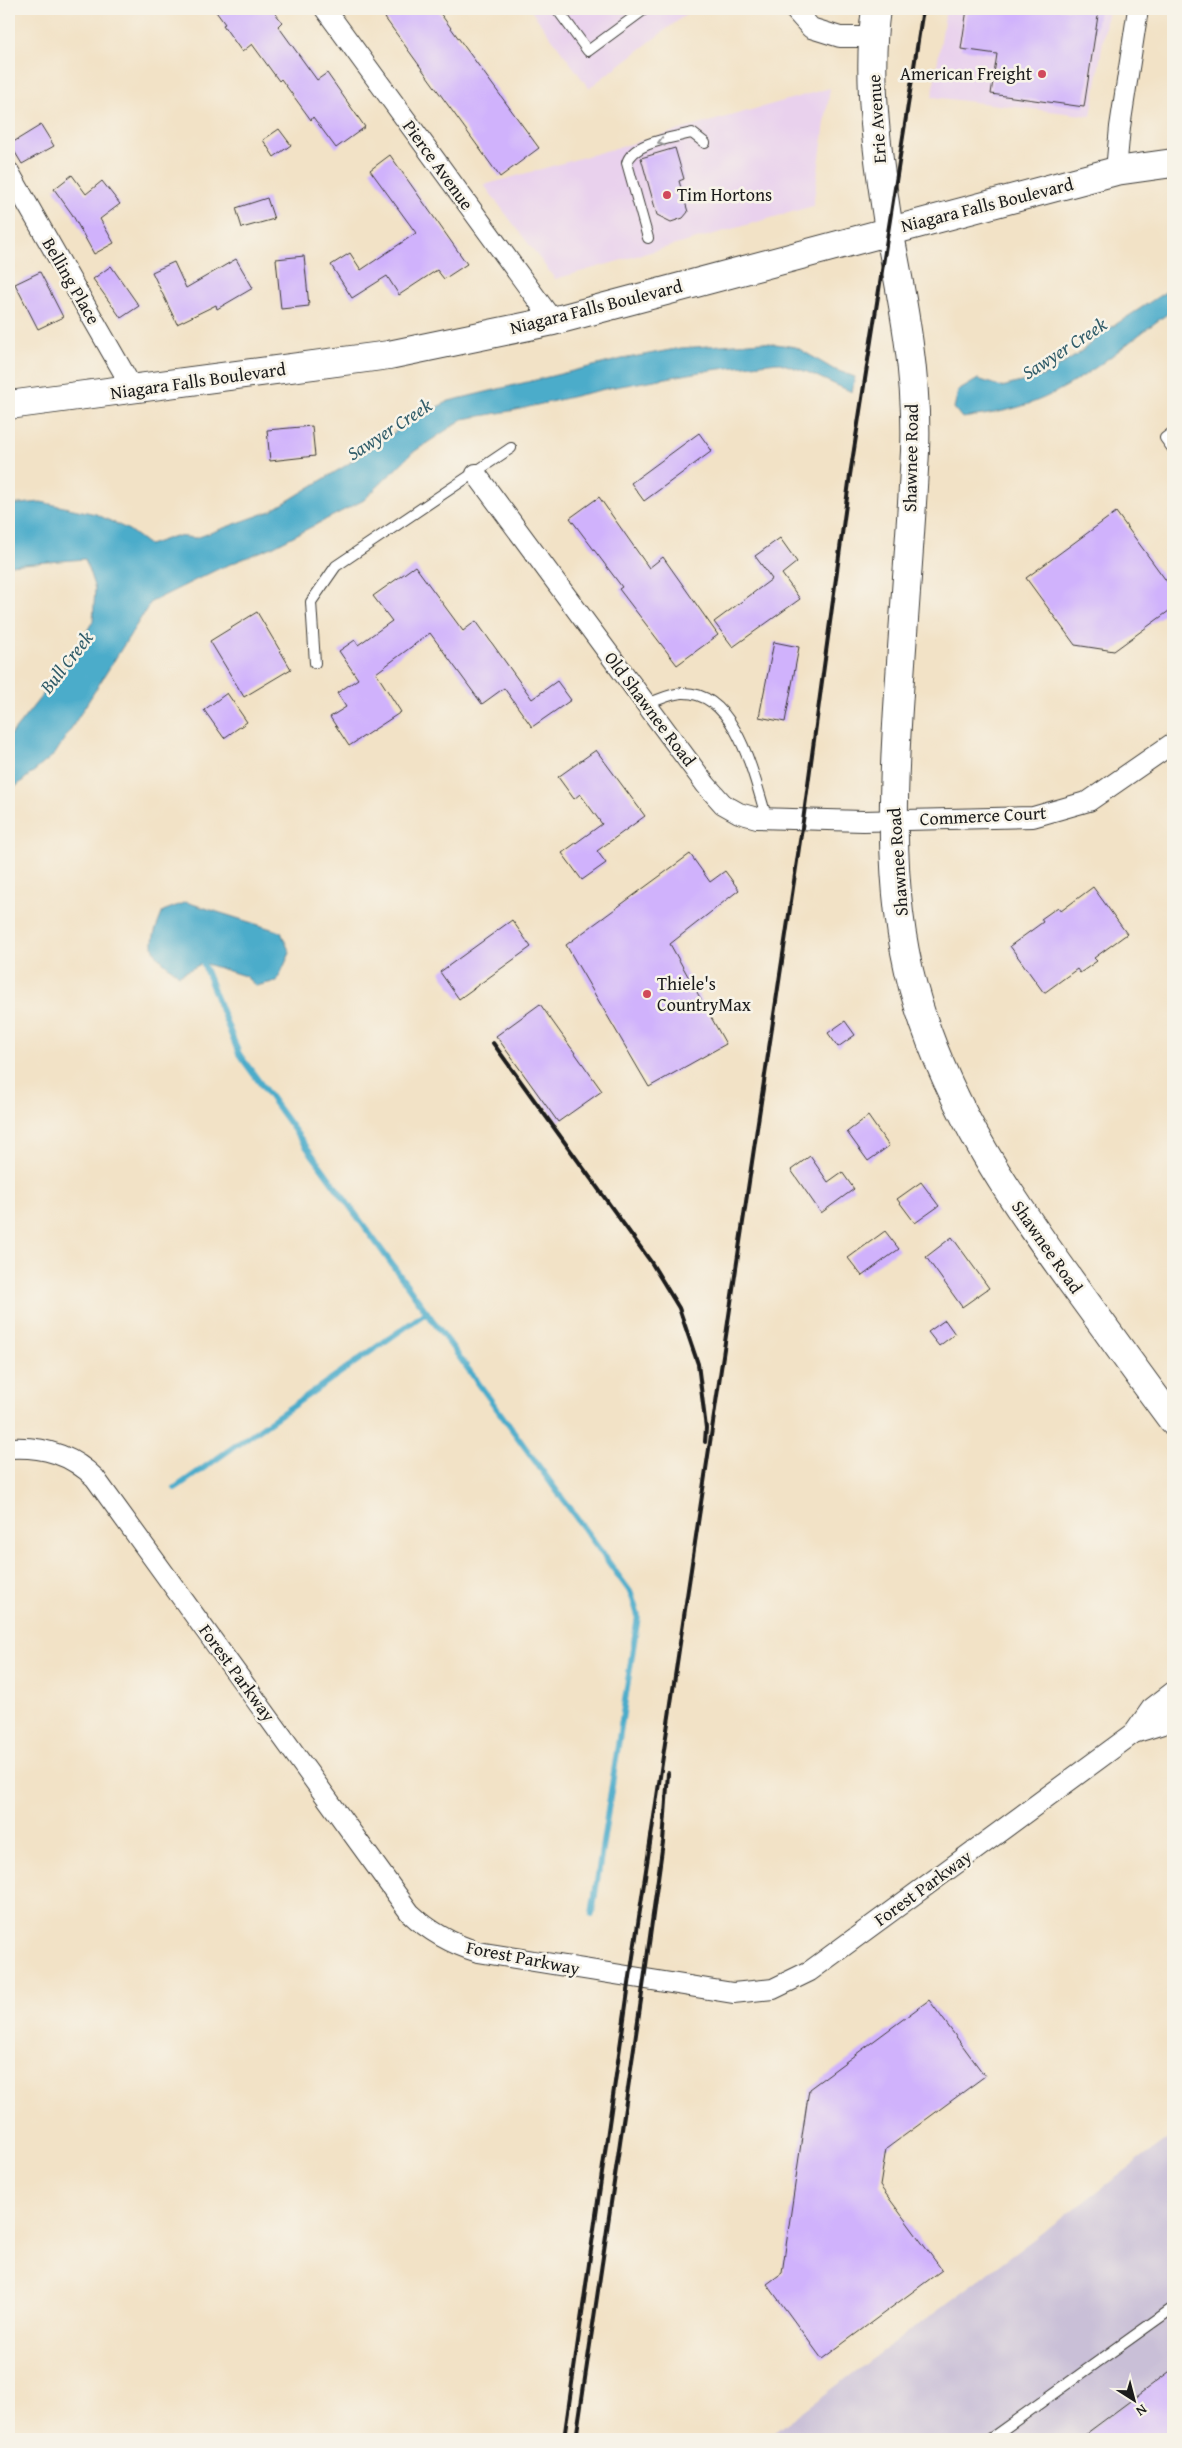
<svg xmlns="http://www.w3.org/2000/svg" width="1182" height="2448" viewBox="0 0 1182 2448" font-family="'Gentium Book Plus',serif">
  <style>
    .built { fill: #e9d1ed }
    .industrial { fill: #c9bfd7 }
    .water { fill: #4bacca; stroke: #346473 }
    .lines { fill: none; stroke-linecap: round; stroke-linejoin: round }
    .stream { stroke: #4bacca; stroke-width: 6 }
    .building { fill: #d0b2fc }
    .service-casing { stroke: #3c3a36; stroke-width: 12 }
    .minor-casing { stroke: #3c3a36; stroke-width: 22 }
    .secondary-casing { stroke: #3c3a36; stroke-width: 30 }
    .primary-casing { stroke: #3c3a36; stroke-width: 30 }
    .service { stroke: #fff; stroke-width: 10 }
    .minor { stroke: #fff; stroke-width: 20 }
    .secondary { stroke: #fff; stroke-width: 28 }
    .primary { stroke: #fff; stroke-width: 28 }
    .rail { stroke: #1c1c1c; stroke-width: 4 }
    .oneway { stroke: #999 }
    .poi-dot { fill: #d1495b; stroke: #f7f3e8; stroke-width: 2 }
    .labels { text-anchor: middle; stroke-width: 5; stroke-linejoin: round; paint-order: stroke }
    .poi-label { font-size: 18px; fill: #1c1c1c; stroke: #f7f3e8; text-anchor: start }
    .street-label { font-size: 18px; fill: #1c1c1c; stroke: #f7f3e8 }
    .water-label { font-size: 19px; font-style: italic; fill: #315d6a; stroke: #f7f3e8 }
  </style>
  <rect width="100%" height="100%" fill="#f7f3e8"/>
  <filter id="ink" filterUnits="userSpaceOnUse"><feTurbulence type="fractalNoise" baseFrequency=".02" numOctaves="2"/><feDisplacementMap in="SourceGraphic" scale="10" xChannelSelector="R" yChannelSelector="G"/><feConvolveMatrix kernelMatrix="1 2 1 2 8 2 1 2 1" color-interpolation-filters="sRGB"/></filter>
  <filter id="wash" filterUnits="userSpaceOnUse"><feTurbulence type="fractalNoise" baseFrequency=".0096" numOctaves="4" result="noise"/><feDisplacementMap in="SourceGraphic" scale="20" xChannelSelector="R" yChannelSelector="G"/><feGaussianBlur stdDeviation="1.12" result="paint"/><feColorMatrix in="noise" values="0 0 0 0 0 0 0 0 0 0 0 0 0 0 0 0 0 1.4 0 .05"/><feComposite in="paint" operator="in"/></filter>
  <g filter="url(#wash)">
    <rect width="100%" height="100%" fill="#f2e2c6"/>
    <path class="built" d="M530,9H693L589,88Z
      M946,9H1108L1091,116L932,97Z
      M830,88L813,206L555,279L484,185Z"/>
    <path class="industrial" d="M1173,2135V2439H765Z"/>
    <path class="water" d="M1173,287V310C1133,337 1098,371 1054,393C1026,408 994,414 962,418L954,408L958,391L978,379L1002,387L1043,376L1077,355L1101,334Z
      M762,342L796,347L833,369L855,377L852,392L807,372L777,362L712,370L609,388L516,410L463,419L412,453L364,500L272,547L216,570L151,602L55,754L9,792V737L67,664L93,621L95,589L85,559L9,565V505L41,502L96,514L129,530L149,545L175,536L196,538L271,511L345,466L414,419L449,401L622,359L681,348Z
      M186,902L281,932L290,953L277,981L256,986L245,976L203,963L179,975C147,950 148,948 163,911Z"/>
    <g class="lines">
      <path class="stream" d="M203,963L239,1054L631,1593L638,1616L592,1914
        M175,1488L427,1312"/>
    </g>
    <g id="blocks">
      <path class="building" d="M214,9H272L282,22L278,26L317,80L327,73L365,127L336,148L313,117L311,120L281,79L279,81L252,44L242,52L223,25L225,24Z
        M398,9H437L539,148L500,177L385,18Z
        M967,9H1099L1084,107L991,94L997,54L961,49Z
        M41,125L54,146L22,164L10,144Z
        M279,129L291,145L274,157L263,140Z
        M675,148L684,179L679,181L688,212L683,218L671,222L657,215L641,158Z
        M390,155L467,264L444,279L437,270L399,295L387,276L352,298L331,265L350,253L361,270L416,233L370,170Z
        M72,175L86,194L102,181L120,204L100,219L114,243L94,254L72,214L54,189Z
        M267,198L274,219L242,228L236,208Z
        M304,256L309,306L281,309L276,259Z
        M236,259L253,288L217,309L216,305L177,324L152,272L174,262L186,288Z
        M111,266L139,306L121,318L93,279Z
        M40,272L63,317L38,329L15,284Z
        M312,426L315,456L270,461L267,430Z
        M699,433L712,451L644,501L631,483Z
        M599,497L649,568L663,557L718,635L677,665L619,589L622,587L570,518Z
        M1116,512L1173,590V608L1114,651L1075,645L1026,578Z
        M780,538L797,562L782,574L800,599L733,647L714,622L772,579L755,556Z
        M415,566L463,631L476,621L532,699L557,681L571,700L532,727L504,688L482,704L430,633L376,673L401,712L349,746L330,717L346,707L337,693L358,679L339,651L355,640L358,645L392,621L373,596Z
        M257,612L291,669L244,697L210,641Z
        M774,642L799,647L785,722L759,717Z
        M227,693L247,722L224,738L204,710Z
        M596,750L645,816L597,851L606,863L582,880L562,853L602,824L580,794L574,799L558,777Z
        M690,854L710,882L725,871L739,890L670,944L726,1044L649,1087L566,945Z
        M1093,887L1127,934L1094,958L1097,961L1080,973L1077,969L1044,993L1010,946L1043,922L1041,919L1058,907L1061,911Z
        M512,920L531,947L459,999L440,972Z
        M540,1004L602,1091L558,1122L496,1036Z
        M845,1021L855,1035L838,1047L828,1033Z
        M868,1116L889,1146L868,1161L847,1132Z
        M810,1156L828,1182L842,1172L854,1189L821,1213L791,1170Z
        M921,1182L939,1206L915,1223L897,1199Z
        M885,1231L899,1249L862,1276L848,1258Z
        M952,1237L989,1288L962,1307L926,1257Z
        M945,1320L955,1334L939,1346L928,1332Z
        M929,2000L985,2076L886,2149L880,2186L942,2270L822,2359L767,2284L782,2273L809,2089Z
        M1173,2369V2439H1079Z"/>
    </g>
  </g>
  <g filter="url(#ink)">
    <use href="#blocks" fill-opacity="0" stroke="#3c3a36" stroke-width="1"/>
    <g class="lines">
      <defs>
        <path id="service" d="M557,9L588,51L645,9
          M648,238L627,163C633,142 672,138 692,133L705,143
          M1173,432L1165,438L1173,449
          M315,663L311,602L336,566L511,448
          M646,704C657,701 671,693 683,693C737,692 754,778 767,819
          M990,2439L1173,2308"/>
        <path id="minor" d="M325,9L553,321
          M794,9L811,28L840,37H872
          M1116,171L1120,127L1138,9
          M9,172L133,389
          M476,474L706,785L723,804L739,813L757,818L863,821L1033,817L1089,801L1173,743
          M9,1448C43,1446 71,1454 95,1478L410,1913C430,1932 452,1944 478,1952L733,1993L773,1989L810,1971L1134,1733L1151,1709L1173,1692
          M1134,1733L1163,1724L1173,1717"/>
        <path id="secondary" d="M889,230C903,302 918,377 915,451C911,532 904,613 899,693C892,796 887,905 918,1004C951,1111 1010,1198 1075,1287C1108,1332 1140,1377 1173,1421"/>
        <path id="primary" d="M876,9C866,80 878,159 889,230
          M9,405L389,355L553,321L1116,171L1173,163"/>
      </defs>
      <use href="#service" class="service-casing"/>
      <use href="#minor" class="minor-casing"/>
      <use href="#secondary" class="secondary-casing"/>
      <use href="#primary" class="primary-casing"/>
      <use href="#service" class="service"/>
      <use href="#minor" class="minor"/>
      <use href="#secondary" class="secondary"/>
      <use href="#primary" class="primary"/>
      <path class="rail" d="M493,1043L651,1262L679,1308L698,1364L706,1428L705,1442
        M564,2439L630,1977L803,821L850,475L923,9
        M576,2439L644,1980L663,1842L668,1773"/>
    </g>
    <defs><path id="oneway-chevron" d="M-2-3.5L2.5 0L-2 3.5" fill="none" stroke-width="1.6" stroke-linecap="round" stroke-linejoin="round" transform="scale(1.25)"/></defs>
    <use class="oneway" href="#oneway-chevron" transform="translate(661 142) rotate(164)"/>
  </g>
  <g class="poi-dot">
    <circle cx="1042" cy="74" r="5"/>
    <circle cx="667" cy="195" r="5"/>
    <circle cx="647" cy="994" r="5"/>
  </g>
  <g class="labels">
    <g class="poi-label">
      <text x="1032" y="80" text-anchor="end">American Freight</text>
      <text x="677" y="201">Tim Hortons</text>
      <text x="657" y="990">Thiele's<tspan x="657" dy="21">CountryMax</tspan></text>
    </g>
    <g class="street-label">
      <text transform="translate(877 119) rotate(-94)" y="6">Erie Avenue</text>
      <text transform="translate(438 165) rotate(54)" y="6">Pierce Avenue</text>
      <text transform="translate(987 205) rotate(-14)" y="6">Niagara Falls Boulevard</text>
      <text transform="translate(71 281) rotate(60)" y="6">Belling Place</text>
      <text transform="translate(596 307) rotate(-14)" y="6">Niagara Falls Boulevard</text>
      <text transform="translate(198 381) rotate(-8)" y="6">Niagara Falls Boulevard</text>
      <text transform="translate(911 458) rotate(-89)" y="6">Shawnee Road</text>
      <text transform="translate(650 709) rotate(53)" y="6">Old Shawnee Road</text>
      <text transform="translate(983 816) rotate(-3)" y="6">Commerce Court</text>
      <text transform="translate(898 862) rotate(-94)" y="6">Shawnee Road</text>
      <text transform="translate(1047 1247) rotate(55)" y="6">Shawnee Road</text>
      <text transform="translate(237 1673) rotate(54)" y="6">Forest Parkway</text>
      <text transform="translate(923 1888) rotate(-36)" y="6">Forest Parkway</text>
      <text transform="translate(523 1958) rotate(11)" y="6">Forest Parkway</text>
    </g>
    <g class="water-label">
      <text transform="translate(1064 348) rotate(-33)" y="7">Sawyer Creek</text>
      <text transform="translate(389 429) rotate(-33)" y="7">Sawyer Creek</text>
      <text transform="translate(66 662) rotate(-52)" y="7">Bull Creek</text>
    </g>
  </g>
  <rect width="1182" height="2448" fill="none" stroke="#f7f3e8" stroke-width="30"/>
  <g transform="translate(1134 2400) rotate(144)" stroke="#f7f3e8" stroke-width="4" paint-order="stroke">
  <path d="M0-4L9 19L0 12L-9 19Z" fill="#1c1c1c"/>
  <text y="-8" font-size="14" font-weight="bold" text-anchor="middle" fill="#1c1c1c">N</text>
  </g>
</svg>
